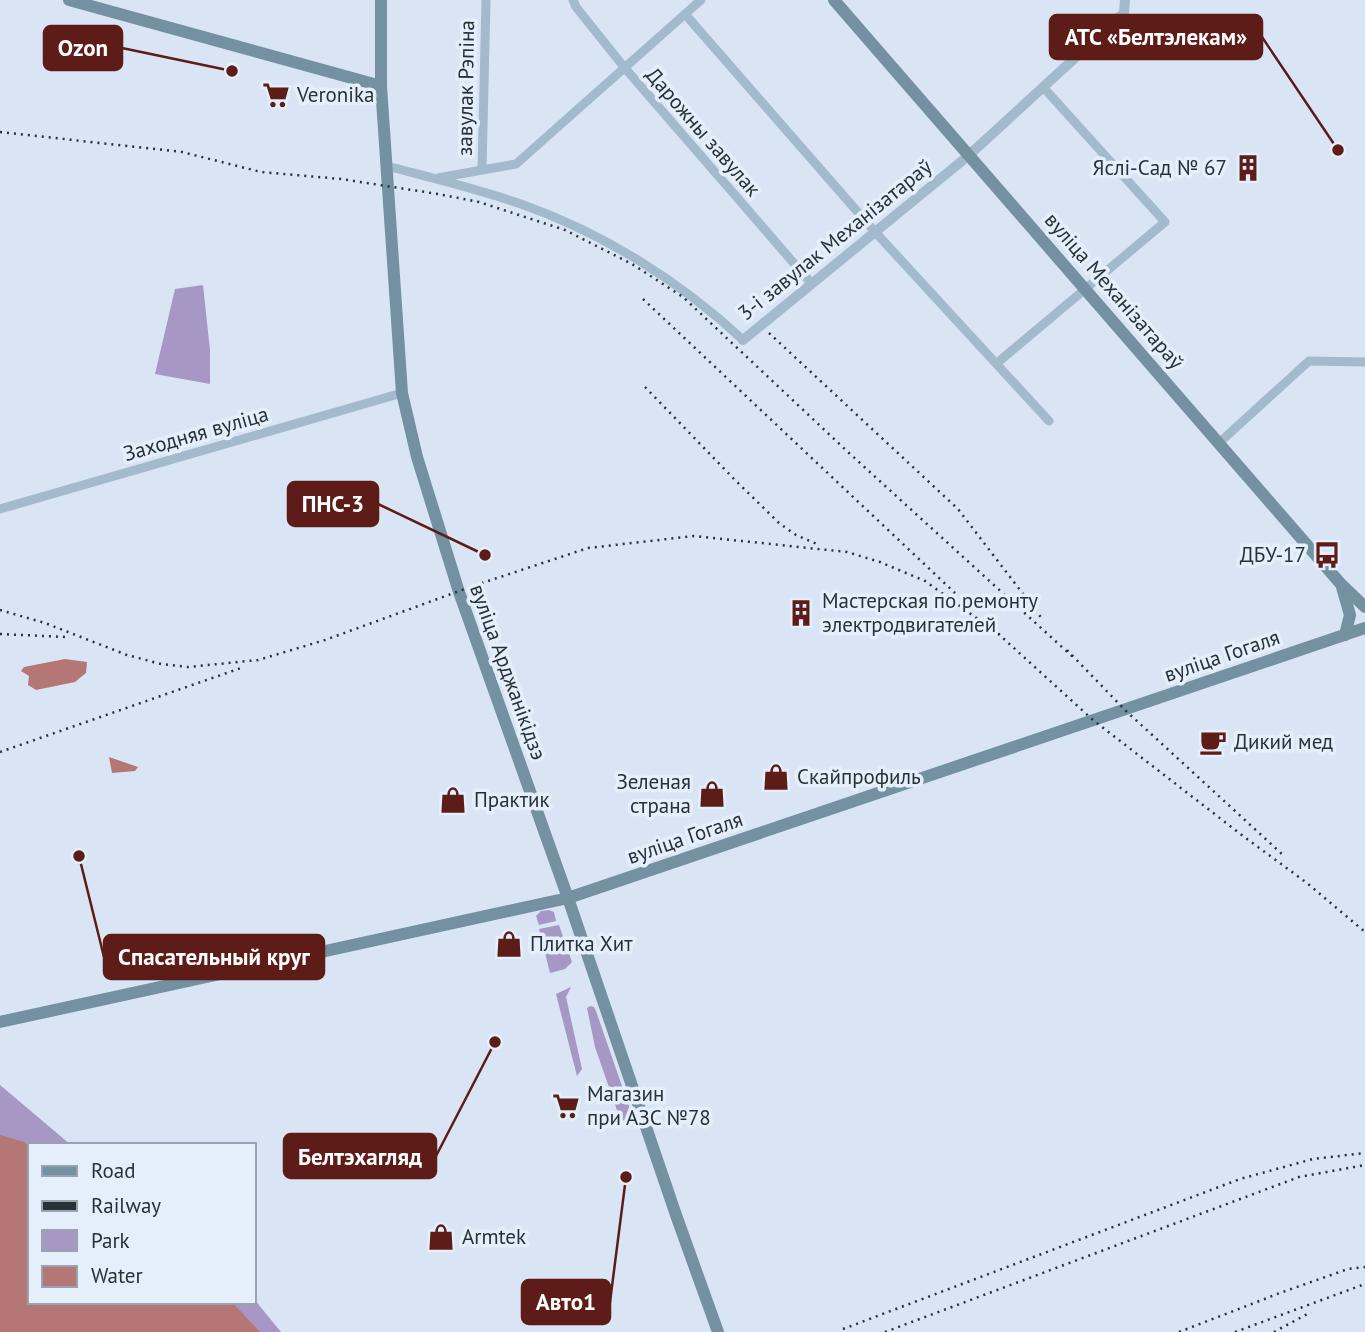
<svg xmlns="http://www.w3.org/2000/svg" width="1365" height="1332" viewBox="0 0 1365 1332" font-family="'PT Sans',sans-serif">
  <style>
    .green { fill: #a697c4 }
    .water { fill: #b47775 }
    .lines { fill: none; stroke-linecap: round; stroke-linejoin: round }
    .minor { stroke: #a3bacd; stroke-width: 9 }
    .tertiary { stroke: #a3bacd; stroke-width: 10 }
    .secondary { stroke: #7491a1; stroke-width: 12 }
    .rail { stroke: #263237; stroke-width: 2.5; stroke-dasharray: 2 5; stroke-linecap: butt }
    .labels { text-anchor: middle; stroke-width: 7; stroke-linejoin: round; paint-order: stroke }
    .street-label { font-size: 21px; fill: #263237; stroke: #e5effb }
    .poi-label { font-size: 21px; fill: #263237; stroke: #e5effb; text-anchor: start }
    .leader { fill: none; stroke: #5d1c17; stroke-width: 2.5 }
    .callout-dot { fill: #5d1c17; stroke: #e5effb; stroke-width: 2.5 }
    .callout { fill: #5d1c17; stroke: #5d1c17; stroke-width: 2.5 }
    .callout-label { font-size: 23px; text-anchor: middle; font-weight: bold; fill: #fff }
  </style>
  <rect width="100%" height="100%" fill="#d9e5f4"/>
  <path class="green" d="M203,285L210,350V384L155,374L175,289Z
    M549,910L554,912L556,921L539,925L536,916L541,911Z
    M559,925L572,962L565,969L550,973L539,929Z
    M571,987L566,997L582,1069L577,1076L556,994Z
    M590,1006L594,1007L596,1011L631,1112V1118L625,1121L620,1119L595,1047L587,1008Z
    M0,1085L71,1145H30V1302H254V1299L281,1332H0Z"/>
  <path class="water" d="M65,659L87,662L86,673L75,682L36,690L28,685L29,676L21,671L24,667Z
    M109,757L138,767L135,771L112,773Z
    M0,1135L24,1142L30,1147V1302H232L260,1332H0Z"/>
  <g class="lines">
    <path class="minor" d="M573,0L576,7L624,67L811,283
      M685,14L876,233L1049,421
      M387,166C432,178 478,189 521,204C603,233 680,281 743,340
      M482,170L516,164L701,0
      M438,178L482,170L486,0
      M997,363L1165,222L1043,87
      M1220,442L1309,361L1365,362
      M0,509L402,393"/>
    <path class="tertiary" d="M743,340L968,156L1124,13L1125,0"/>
    <path class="secondary" d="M69,0L381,86
      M381,0V86L402,393L417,457L459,592L568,898L676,1215L718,1332
      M834,0L1340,583L1365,607
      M1342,587L1350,615L1345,635
      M0,1022L568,898L1365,628"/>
    <path class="rail" d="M0,132L182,152L261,172L341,179L438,194L479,202L565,230L632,264L683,297L849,453L1074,658
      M643,299L955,593
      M769,333L958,509L1043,620
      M645,387L734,479L779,523L796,535L817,544
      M0,610L45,623L127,655L161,664L188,667L258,660L325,640L473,586L588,548L694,536L847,552L880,562L925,581L1000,635
      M993,629L1093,720L1243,836L1307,883L1365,932
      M0,634L66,637
      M1067,650L1125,710L1283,855
      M0,752L241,668
      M843,1329L1240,1179L1313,1159L1365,1153
      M885,1332L1299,1177L1365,1165
      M1179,1332L1280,1293L1348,1269L1365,1267
      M1235,1332L1365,1284
      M1274,1332L1311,1312"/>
  </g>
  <defs>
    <symbol id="supermarket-bare" viewBox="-9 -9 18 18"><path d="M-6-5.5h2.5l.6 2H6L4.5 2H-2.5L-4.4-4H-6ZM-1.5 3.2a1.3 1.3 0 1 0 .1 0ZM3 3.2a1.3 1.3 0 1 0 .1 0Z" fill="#5d1c17" stroke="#e5effb" stroke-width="2.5" paint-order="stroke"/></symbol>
    <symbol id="building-bare" viewBox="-9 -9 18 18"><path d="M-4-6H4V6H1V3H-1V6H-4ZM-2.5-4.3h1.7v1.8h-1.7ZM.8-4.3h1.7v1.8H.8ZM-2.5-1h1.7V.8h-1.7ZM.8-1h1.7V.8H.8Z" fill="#5d1c17" stroke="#e5effb" stroke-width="2.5" paint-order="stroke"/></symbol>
    <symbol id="bus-bare" viewBox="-9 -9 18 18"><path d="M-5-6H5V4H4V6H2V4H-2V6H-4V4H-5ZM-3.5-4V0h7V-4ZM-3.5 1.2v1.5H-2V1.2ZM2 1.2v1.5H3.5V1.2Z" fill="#5d1c17" stroke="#e5effb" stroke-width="2.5" paint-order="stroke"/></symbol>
    <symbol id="cafe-bare" viewBox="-9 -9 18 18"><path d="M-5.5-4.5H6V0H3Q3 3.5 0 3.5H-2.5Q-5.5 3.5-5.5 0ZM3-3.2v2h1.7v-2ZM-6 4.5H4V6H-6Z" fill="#5d1c17" stroke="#e5effb" stroke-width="2.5" paint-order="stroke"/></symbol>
    <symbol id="shop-bare" viewBox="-9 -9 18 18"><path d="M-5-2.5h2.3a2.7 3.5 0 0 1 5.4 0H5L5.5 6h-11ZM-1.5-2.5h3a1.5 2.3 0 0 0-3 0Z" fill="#5d1c17" stroke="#e5effb" stroke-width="2.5" paint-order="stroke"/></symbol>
  </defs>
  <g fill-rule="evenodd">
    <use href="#supermarket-bare" x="257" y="76" width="38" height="38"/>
    <use href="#building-bare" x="1229" y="149" width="38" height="38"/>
    <use href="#bus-bare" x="1308" y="536" width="38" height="38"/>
    <use href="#building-bare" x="782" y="594" width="38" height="38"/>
    <use href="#cafe-bare" x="1194" y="723" width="38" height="38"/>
    <use href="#shop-bare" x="757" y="758" width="38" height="38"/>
    <use href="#shop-bare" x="693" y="775" width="38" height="38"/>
    <use href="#shop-bare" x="434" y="781" width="38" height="38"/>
    <use href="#shop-bare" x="490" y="925" width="38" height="38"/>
    <use href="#supermarket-bare" x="547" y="1087" width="38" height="38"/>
    <use href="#shop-bare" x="422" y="1218" width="38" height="38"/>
  </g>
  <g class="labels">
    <g class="street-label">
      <text transform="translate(466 88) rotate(-89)" y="7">завулак Рэпіна</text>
      <text transform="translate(703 132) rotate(49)" y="7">Дарожны завулак</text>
      <text transform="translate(835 240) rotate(-39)" y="7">3-і завулак Механізатараў</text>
      <text transform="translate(1114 291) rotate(49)" y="7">вуліца Механізатараў</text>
      <text transform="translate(196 434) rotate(-16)" y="7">Заходняя вуліца</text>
      <text transform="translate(1222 656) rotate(-19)" y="7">вуліца Гогаля</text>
      <text transform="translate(508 672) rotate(70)" y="7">вуліца Арджанікідзэ</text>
      <text transform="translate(685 838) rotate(-19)" y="7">вуліца Гогаля</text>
    </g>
    <g class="poi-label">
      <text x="297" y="102">Veronika</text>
      <text x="1227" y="175" text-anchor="end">Яслі-Сад № 67</text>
      <text x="1306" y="562" text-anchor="end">ДБУ-17</text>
      <text x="822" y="608">Мастерская по ремонту<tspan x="822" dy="24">электродвигателей</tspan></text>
      <text x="1234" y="749">Дикий мед</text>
      <text x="797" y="784">Скайпрофиль</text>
      <text x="691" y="789" text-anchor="end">Зеленая<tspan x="691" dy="24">страна</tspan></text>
      <text x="474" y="807">Практик</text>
      <text x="530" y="951">Плитка Хит</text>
      <text x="587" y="1101">Магазин<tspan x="587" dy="24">при АЗС №78</tspan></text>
      <text x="462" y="1244">Armtek</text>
    </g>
  </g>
  <path class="leader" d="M1338 150L1262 37M232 71L122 48M485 555L378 504M79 856L104 957M495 1042L436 1156M626 1177L610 1302"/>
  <g class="callout-dot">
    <circle cx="1338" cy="150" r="7"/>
    <circle cx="232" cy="71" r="7"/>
    <circle cx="485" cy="555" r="7"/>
    <circle cx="79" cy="856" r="7"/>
    <circle cx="495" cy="1042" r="7"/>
    <circle cx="626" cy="1177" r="7"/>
  </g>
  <g class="callout">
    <rect x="1050" y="15" width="212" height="44" rx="7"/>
    <rect x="44" y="26" width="78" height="44" rx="7"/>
    <rect x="288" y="482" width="90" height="44" rx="7"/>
    <rect x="104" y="935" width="220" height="44" rx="7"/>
    <rect x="284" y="1134" width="152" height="44" rx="7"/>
    <rect x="522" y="1280" width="88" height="44" rx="7"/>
  </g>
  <g class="callout-label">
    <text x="1156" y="45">АТС «Белтэлекам»</text>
    <text x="83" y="56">Ozon</text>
    <text x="333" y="512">ПНС-3</text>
    <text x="214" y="965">Спасательный круг</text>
    <text x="360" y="1165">Белтэхагляд</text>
    <text x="566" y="1310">Авто1</text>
  </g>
  <rect x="28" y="1143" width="228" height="161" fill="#e5effb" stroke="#99a3ad" stroke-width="2"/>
  <rect x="42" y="1166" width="35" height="10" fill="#7491a1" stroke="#99a3ad" stroke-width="2"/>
  <text x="91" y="1178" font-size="21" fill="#263237">Road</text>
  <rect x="42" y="1201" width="35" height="10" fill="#263237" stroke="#99a3ad" stroke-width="2"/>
  <text x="91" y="1213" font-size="21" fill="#263237">Railway</text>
  <rect x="42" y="1230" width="35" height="21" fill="#a697c4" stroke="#99a3ad" stroke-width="2"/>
  <text x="91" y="1248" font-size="21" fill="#263237">Park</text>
  <rect x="42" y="1266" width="35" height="21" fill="#b47775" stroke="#99a3ad" stroke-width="2"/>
  <text x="91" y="1283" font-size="21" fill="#263237">Water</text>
</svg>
